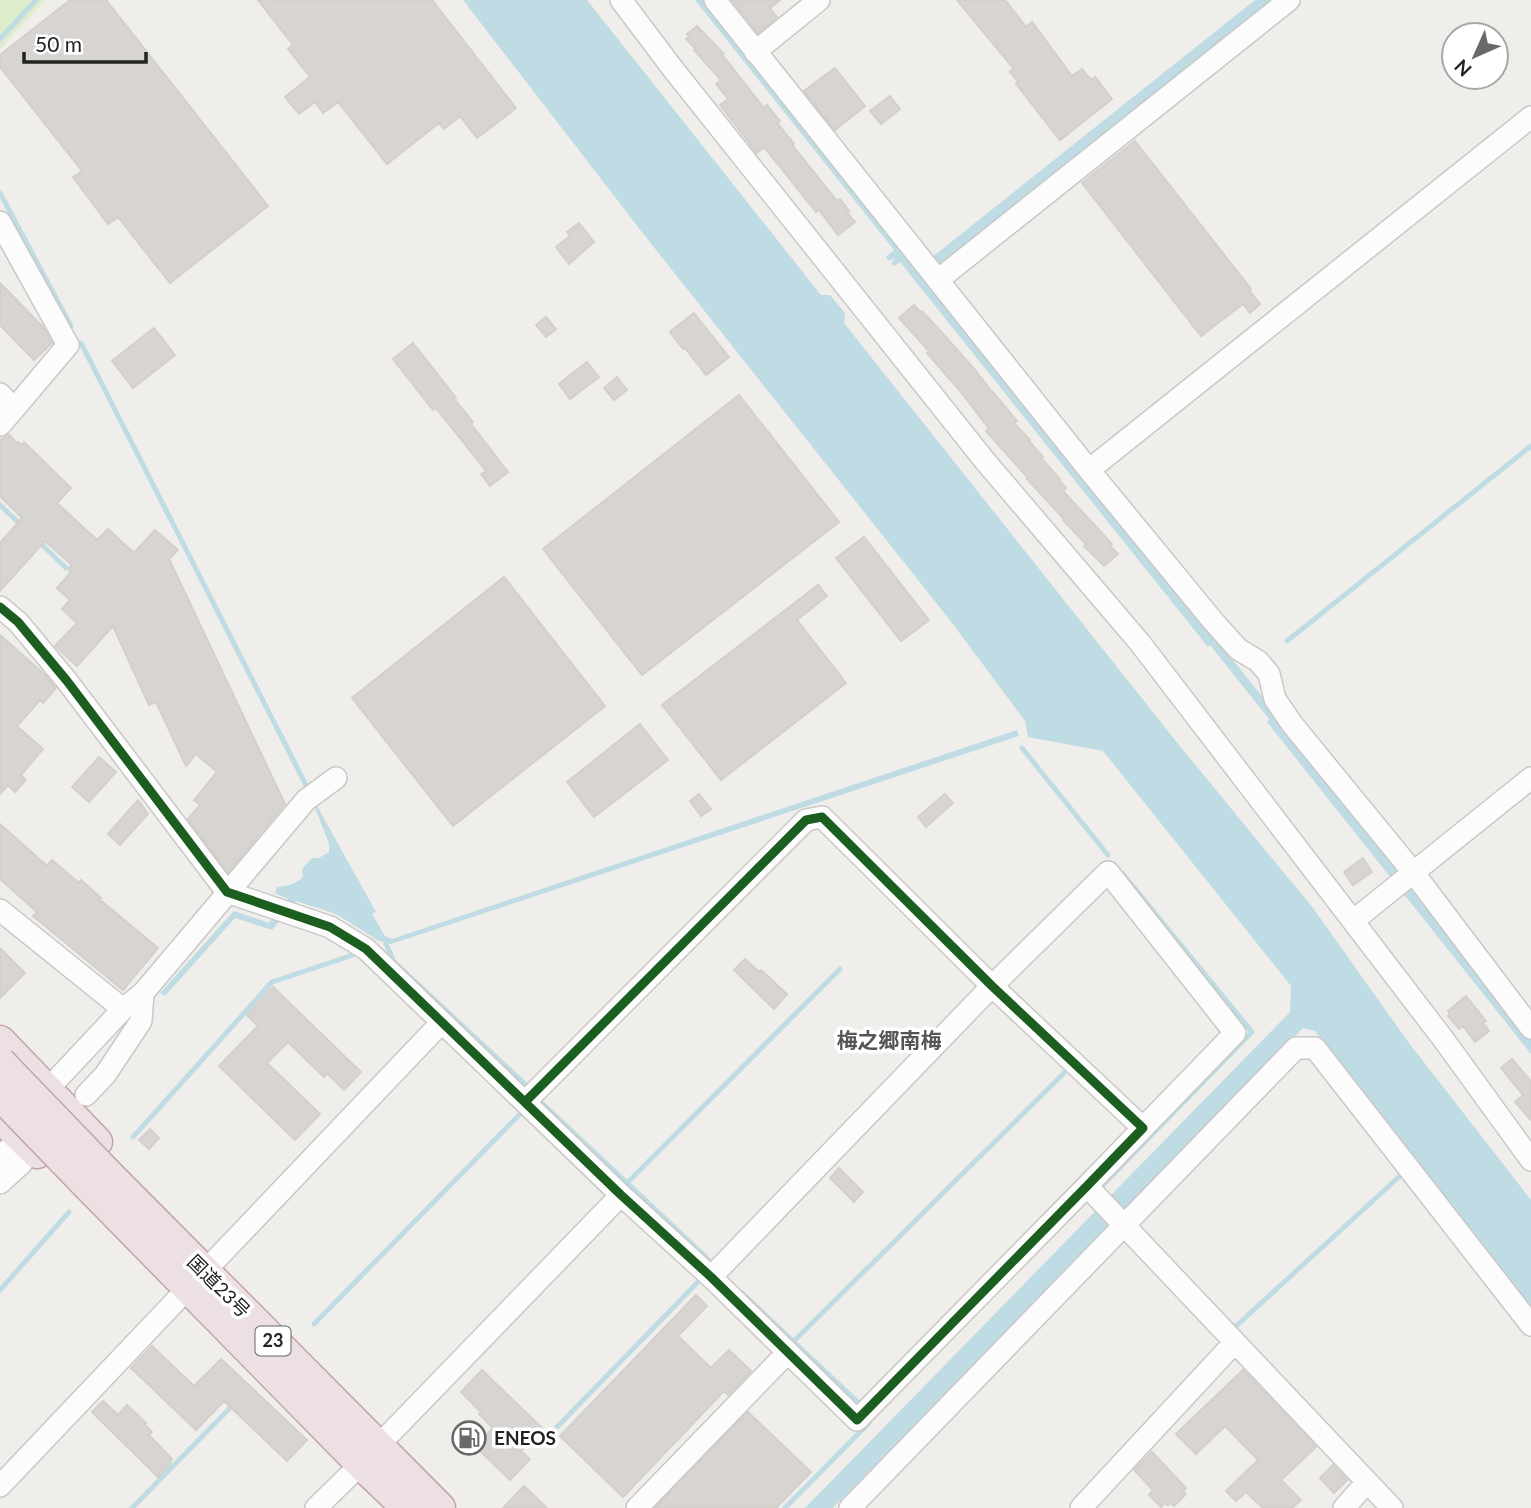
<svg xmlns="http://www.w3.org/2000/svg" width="1531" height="1508" viewBox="0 0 1531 1508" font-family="Lato,'Noto Sans JP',sans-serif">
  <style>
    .grass { fill: #ddeccb }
    .water { fill: #bfdbe3 }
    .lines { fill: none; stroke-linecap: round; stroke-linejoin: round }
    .stream { stroke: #bfdbe3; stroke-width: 5 }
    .building { fill: #d7d4d2; stroke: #d3d0cc; stroke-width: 2 }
    .minor-casing { stroke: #c9c8c7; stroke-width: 24 }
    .highway-casing { stroke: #c5a2ac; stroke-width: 33 }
    .minor { stroke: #fdfcfc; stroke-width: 21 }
    .highway { stroke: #ece0e2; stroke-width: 30 }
    .highway-bridge-casing { stroke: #c5a2ac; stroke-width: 33; stroke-linecap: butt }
    .highway-bridge { stroke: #ece0e2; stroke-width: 30 }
    .cycleway-casing { stroke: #fff; stroke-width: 13 }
    .cycleway { stroke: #1b5e20; stroke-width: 9 }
    .labels { text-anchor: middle; stroke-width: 7; stroke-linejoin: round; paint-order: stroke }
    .shield { fill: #fff; stroke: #646464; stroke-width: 2 }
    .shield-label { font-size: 18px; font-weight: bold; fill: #222 }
    .street-label { font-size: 19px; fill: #222; stroke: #fff }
    .poi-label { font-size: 19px; font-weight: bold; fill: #222; stroke: #fff; text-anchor: start }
    .neighbourhood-label { font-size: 21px; font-weight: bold; fill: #555; stroke: #fff }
  </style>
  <rect width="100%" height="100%" fill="#f0eeeb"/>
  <path class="grass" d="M2,0H45L0,49V2Z"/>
  <path class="water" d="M463,0H587L821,295H830L845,313L844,323L1179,745L1313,908L1409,1043L1531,1200V1309L1315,1031L1303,1028L833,1508H805L1290,1012L1291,986L1103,751L1028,737L1025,721L949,619L645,236Z
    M695,0H703L889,232L931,258L1255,0H1274L929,282L1207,631L1220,644L1273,710L1531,1039V1054L1267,722L1269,719L1210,645L1208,647L900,262L894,266L891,263L894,260L893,259L889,261L886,257L894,250Z
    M1017,730L1019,736L391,944L379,941L336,914L296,901L272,930L235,918L165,996L160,993L234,911L269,923L288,899L275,893L277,887C286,887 297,883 303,877L302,869L312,858H319L329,852V843L307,788L376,912L372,914L385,936L392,939Z"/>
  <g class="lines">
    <path class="stream" d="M0,39L36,0
      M0,193L71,326
      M81,343L310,793
      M0,505L23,527
      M38,541L66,568
      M1287,641L1531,446
      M1022,748L1108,855
      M386,940V944L394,962L527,1086
      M542,1103L708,1259
      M133,1137L272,982L353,955
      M627,1183L840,969
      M1099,1189L1252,1032L1123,874
      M0,1290L69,1212
      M742,1293L862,1406
      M314,1324L522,1112
      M1235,1327L1401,1175
      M794,1341L1065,1072
      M557,1427L698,1282
      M132,1508L230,1408
      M785,1508L869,1423"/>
  </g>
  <path class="building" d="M70,0H106L268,206L170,283L118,217L108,224L73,177L82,171L0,67V55Z
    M258,0H432L516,108L477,138L460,116L444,129L439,123L387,164L338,102L323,113L315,102L299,114L285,97L310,77L288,49L293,45Z
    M732,0H780L770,8L777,17L758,33Z
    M957,0H1005L1026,27L1032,22L1072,76L1082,69L1091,80L1095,77L1112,99L1060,140L1016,84L1018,82L1010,72L1014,69Z
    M697,26L724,54L722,55L727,61L764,108L767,105L780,121L777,123L794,144L792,145L837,201L840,199L849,211L847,212L855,222L838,235L819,210L816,212L764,147L757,153L720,105L728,99L716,84L721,80L694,50L695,48L686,39L689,36L687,34Z
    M835,68L865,106L835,130L804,91Z
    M890,96L900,109L881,124L870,111Z
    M1135,141L1251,289L1249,291L1260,304L1250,313L1243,304L1201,336L1082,183Z
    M579,223L594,242L569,264L556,247L570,236L567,232Z
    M0,283L43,327L52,343L34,360L0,325Z
    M914,305L920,312L922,311L945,336L975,370L992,392H993L1017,421L1014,423L1030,440L1029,441L1043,457L1041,458L1060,479L1059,480L1066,488L1063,491L1112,544L1110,546L1118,554L1104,566L1084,546L1086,544L1063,520L1064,519L1027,479L1028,478L986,431L989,429L961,392L927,353L929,351L899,318Z
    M694,313L729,357L706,375L685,348L683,349L670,332Z
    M546,317L556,329L546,337L536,325Z
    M154,328L175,355L133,388L112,361Z
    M413,343L456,398L454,399L473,422L471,424L508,472L490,486L481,474L486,471L436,408L433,410L393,359Z
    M587,362L599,377L570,399L559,384Z
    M617,377L627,390L614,400L604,388Z
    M739,395L839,522L642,675L543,549Z
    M9,435L17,443L18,442L22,445L24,442L71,488L57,503L97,540L108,529L134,553L155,530L178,550L169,559L285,804L228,872L188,819L200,805L194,800L217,772L196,754L186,766L156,702L149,705L113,626L77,666L55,646L77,623L62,609L70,600L57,588L71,572L68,569L72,565L45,541L0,591V543L22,518L0,496V440Z
    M864,537L929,620L901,641L836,558Z
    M504,577L605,706L453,826L352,698Z
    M818,585L827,596L797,620L846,683L721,780L662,705Z
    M0,635L44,674L56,688L43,703L40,700L17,726L43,749L21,775L26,780L15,792L8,785L0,794Z
    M640,724L668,760L594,817L567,782Z
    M99,757L116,772L89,802L72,787Z
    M699,794L711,809L701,816L690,801Z
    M945,794L953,803L926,827L918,817Z
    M138,800L148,814L120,845L108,834Z
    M0,824L47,866L52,860L79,883L81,880L101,898L99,899L158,948L123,990L33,916L37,912L0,879Z
    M1363,858L1372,872L1353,885L1344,872Z
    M0,948L25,973L0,998Z
    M745,959L759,972L761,970L787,994L774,1009L734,970Z
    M273,987L361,1072L344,1090L327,1073L324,1077L288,1042L267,1063L320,1114L295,1140L219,1066L258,1026L247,1015Z
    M1466,996L1486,1021L1483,1023L1489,1031L1475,1042L1463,1026L1459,1029L1448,1016L1450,1014L1448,1011Z
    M1512,1059L1531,1081V1120L1515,1102L1523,1095L1501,1068Z
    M150,1129L159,1138L149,1149L139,1140Z
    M839,1168L863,1192L854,1202L830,1178Z
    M696,1295L707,1306L678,1336L711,1368L729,1350L751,1371L728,1395L724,1391L623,1497L560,1436Z
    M152,1346L194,1386L221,1359L307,1440L287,1461L224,1401L196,1430L131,1368Z
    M482,1370L543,1429L521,1451L530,1459L510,1480L475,1446L493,1428L479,1414L481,1412L461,1392Z
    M1243,1370L1316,1447L1281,1480L1301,1500L1292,1508H1263L1246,1492L1236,1501L1226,1491L1258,1460L1225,1426L1196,1454L1176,1434Z
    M103,1401L118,1415L127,1405L146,1423L144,1424L152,1432L149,1435L172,1459L170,1461L171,1463L158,1477L92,1412Z
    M748,1412L811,1472L776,1508H655Z
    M1152,1452L1186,1488L1183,1491L1186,1494L1174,1506L1171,1503L1168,1505L1165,1503L1161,1507L1149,1495L1153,1490L1134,1470Z
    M1333,1465L1347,1480L1334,1493L1320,1478Z
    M524,1486L547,1508H503Z"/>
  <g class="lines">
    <defs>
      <path id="minor" d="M621,0L673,69L985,461L1140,643L1444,1040L1531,1160
        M715,0L1089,470L1213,621L1238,649L1258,661L1269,674L1275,699L1292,724L1413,872L1531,1028
        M755,52L819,0
        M0,222L68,345L14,409
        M938,280L1289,0
        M0,394L14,409L0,425
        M1089,470L1531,117
        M0,607L18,622L67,681L227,892L330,927L366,949L621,1195L711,1277L857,1420L1087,1186L1143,1128L992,986L822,817L806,820L525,1102
        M0,910L123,1009
        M1353,921L1531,778
        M48,1089L123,1009L143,993L306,800L336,778
        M86,1095L105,1075L141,1021L143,993
        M0,1159L20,1136
        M0,1183L22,1163
        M1087,1186L1392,1508
        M204,1272L442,1022
        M711,1277L992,986L1108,872L1235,1033L1143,1128
        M378,1446L621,1195
        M0,1486L189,1287
        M316,1508L361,1464
        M637,1508L788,1352
        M850,1508L1296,1048H1315L1531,1325
        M1081,1508L1235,1342
        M1344,1508L1367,1482"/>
      <path id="highway" d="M0,1041L97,1142
        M0,1117L37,1153
        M107,1173L440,1508
        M90,1188L361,1464L407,1508"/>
    </defs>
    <use href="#minor" class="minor-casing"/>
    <use href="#highway" class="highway-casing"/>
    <use href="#minor" class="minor"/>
    <use href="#highway" class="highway"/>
    <defs>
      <path id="highway-bridge" d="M0,1062L107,1173
        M0,1095L90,1188"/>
    </defs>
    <use href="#highway-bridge" class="highway-bridge-casing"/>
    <use href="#highway-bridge" class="highway-bridge"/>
    <defs>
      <path id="cycleway" d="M0,607L18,622L67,681L227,892L330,927L366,949L621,1195L711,1277L857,1420L1087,1186L1143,1128L992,986L822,817L806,820L525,1102"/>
    </defs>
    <use href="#cycleway" class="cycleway-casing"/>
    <use href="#cycleway" class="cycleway"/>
  </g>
  <defs>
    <symbol id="fuel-ring" viewBox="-11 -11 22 22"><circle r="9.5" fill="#fff" stroke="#6a6968" stroke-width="1.5"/><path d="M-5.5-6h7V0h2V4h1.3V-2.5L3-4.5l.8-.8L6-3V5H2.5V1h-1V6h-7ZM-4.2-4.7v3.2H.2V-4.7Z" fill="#6a6968"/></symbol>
  </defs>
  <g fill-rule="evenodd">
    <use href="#fuel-ring" x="450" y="1419" width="38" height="38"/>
  </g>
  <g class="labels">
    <rect class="shield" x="255.5" y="1326.5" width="35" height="29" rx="5"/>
    <g class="shield-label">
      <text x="273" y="1347">23</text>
    </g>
    <g class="street-label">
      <text transform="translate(219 1286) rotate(45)" y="7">国道23号</text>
    </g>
    <g class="poi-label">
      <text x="494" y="1445">ENEOS</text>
    </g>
    <g class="neighbourhood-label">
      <text x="889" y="1048">梅之郷南梅</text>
    </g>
  </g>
  <g transform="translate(1475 56) rotate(225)"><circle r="33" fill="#ffffff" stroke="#a7a7a7" stroke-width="2"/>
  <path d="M0-5L12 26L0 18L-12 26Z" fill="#6a6968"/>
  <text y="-10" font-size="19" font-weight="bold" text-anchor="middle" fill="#222222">N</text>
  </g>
  <path d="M24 52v10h122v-10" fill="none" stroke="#222222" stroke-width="3.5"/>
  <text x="35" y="52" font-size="21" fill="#222222" stroke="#ffffff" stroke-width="5" paint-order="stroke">50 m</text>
</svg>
